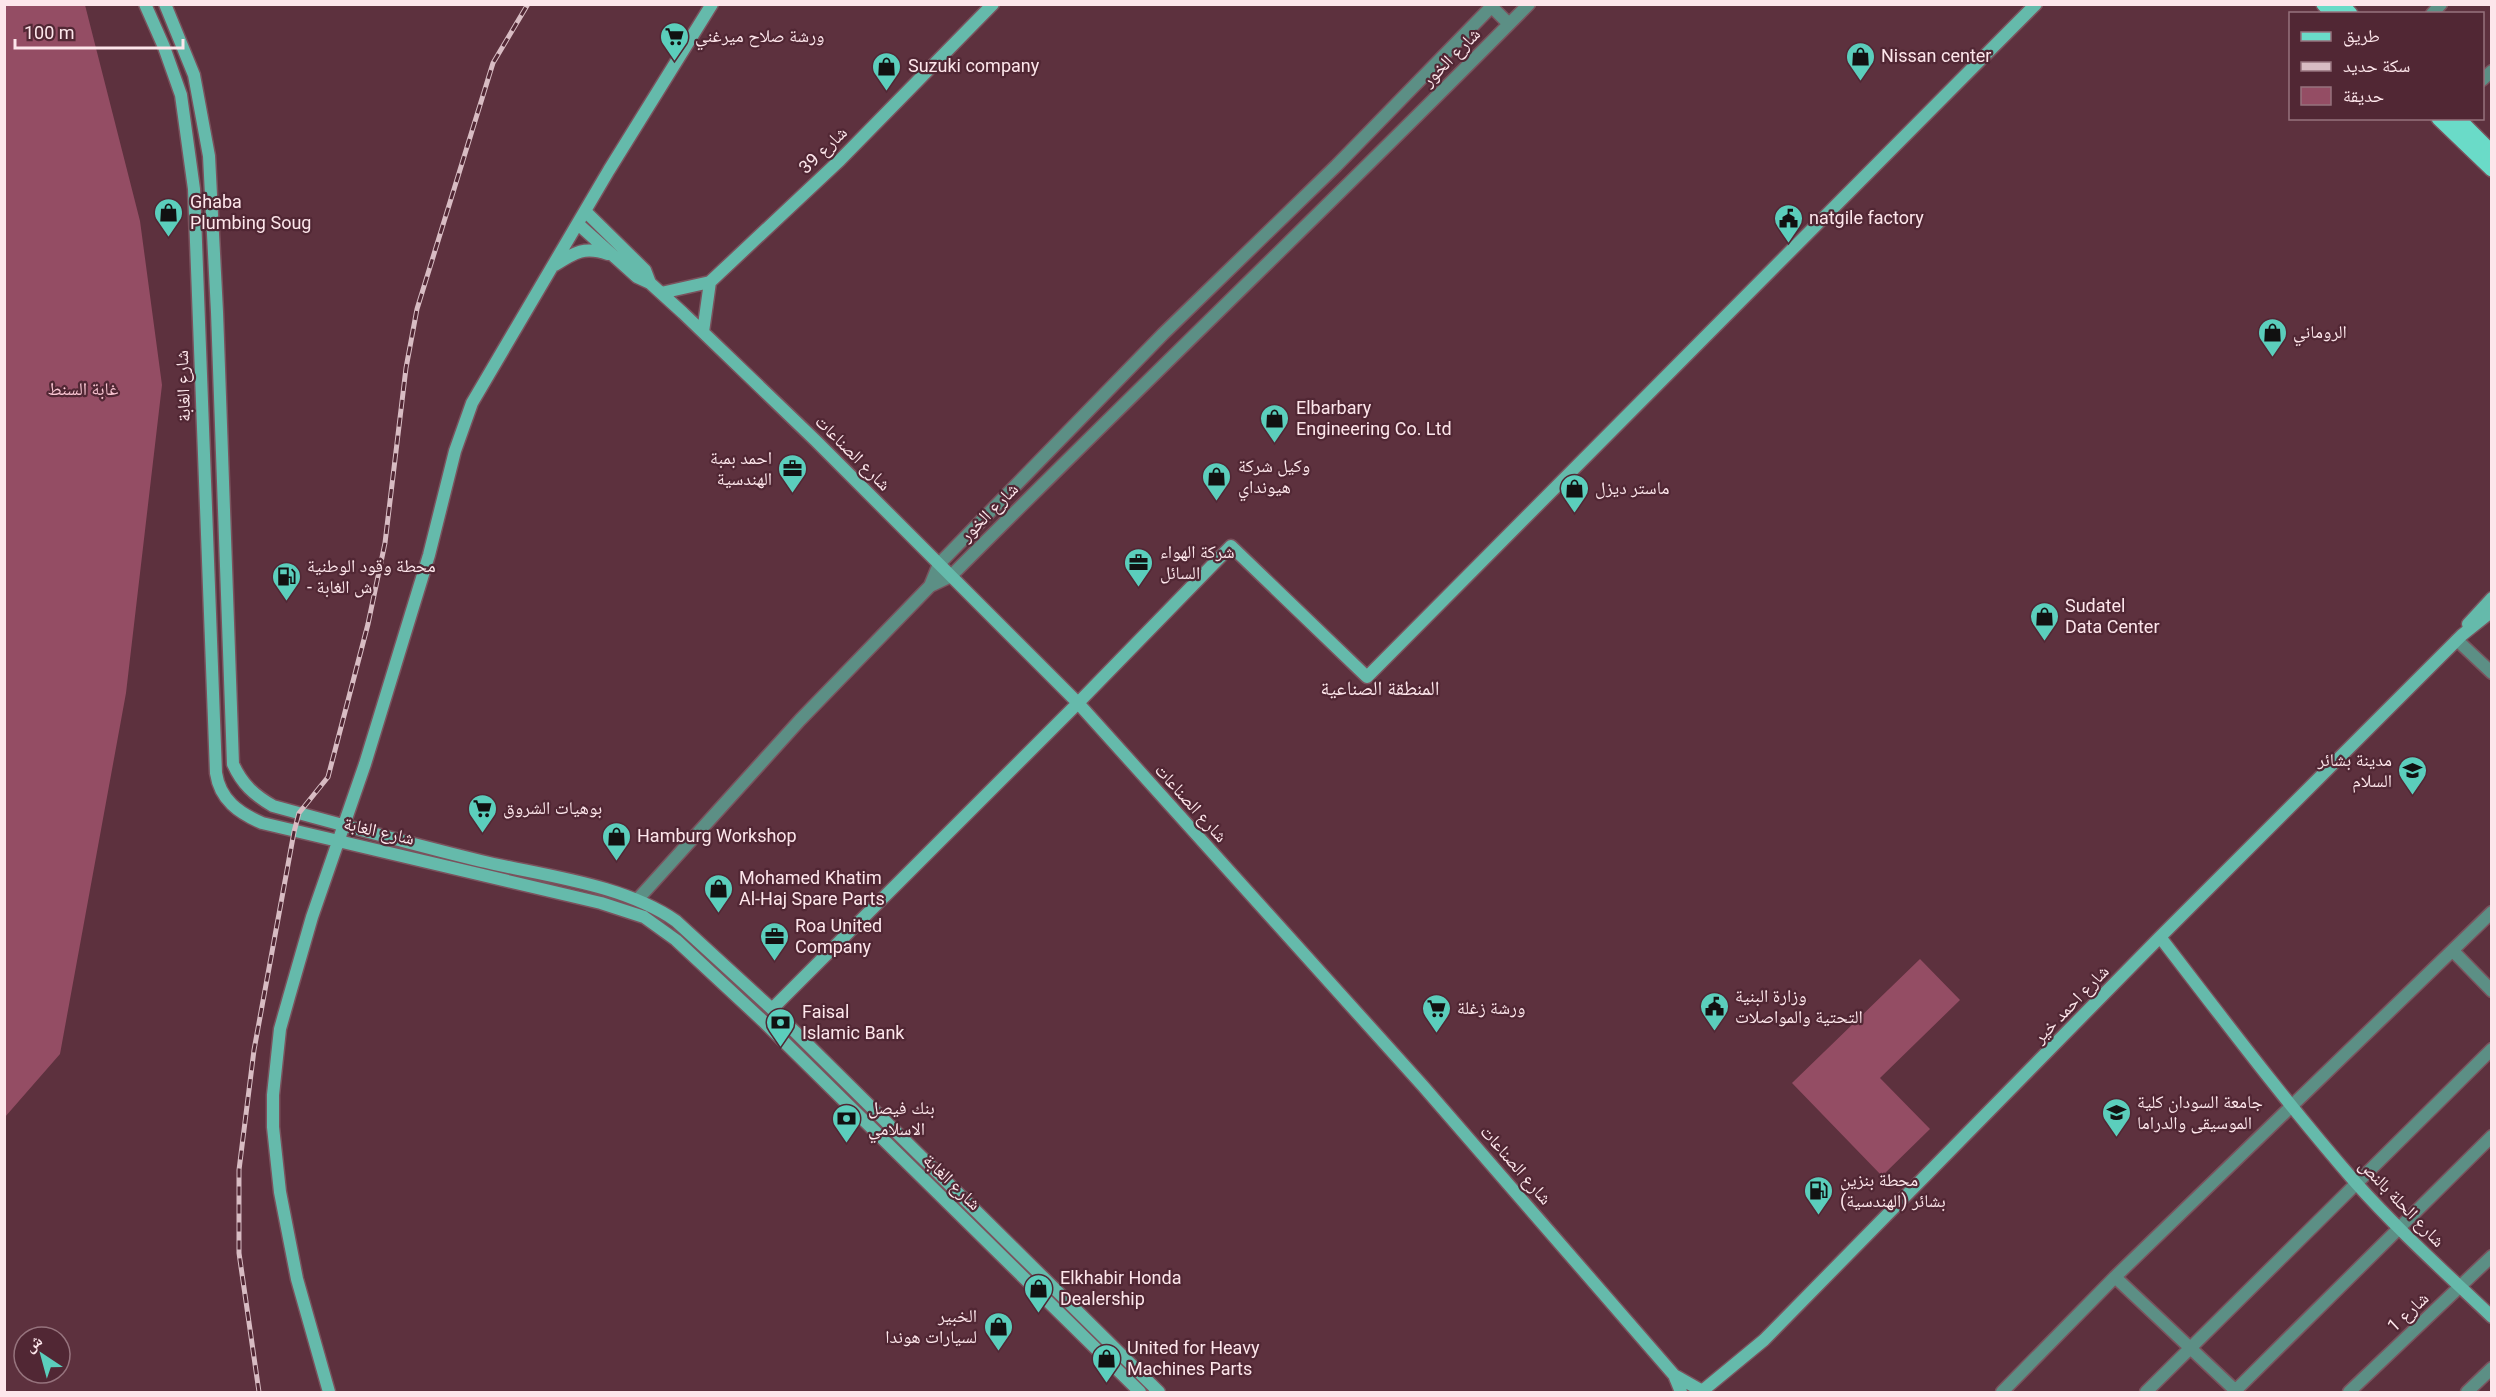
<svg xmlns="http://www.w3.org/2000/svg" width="2496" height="1397" viewBox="0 0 2496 1397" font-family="Roboto,'Noto Naskh Arabic',sans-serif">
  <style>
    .green { fill: #944d64 }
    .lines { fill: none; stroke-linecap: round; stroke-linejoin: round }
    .street-casing { stroke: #7a525d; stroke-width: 15 }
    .secondary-casing { stroke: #7a525d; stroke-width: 15 }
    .primary-casing { stroke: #7a525d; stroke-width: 18 }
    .street { stroke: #5c8f85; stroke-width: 12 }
    .secondary { stroke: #65baab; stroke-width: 12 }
    .primary { stroke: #6adbc8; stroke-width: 15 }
    .rail-casing { stroke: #d8bcc3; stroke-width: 5 }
    .rail { stroke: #512734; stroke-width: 3; stroke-dasharray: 9; stroke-linecap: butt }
    .labels { text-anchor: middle; stroke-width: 4.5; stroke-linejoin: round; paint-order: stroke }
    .poi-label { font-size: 18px; fill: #fde6eb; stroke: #512734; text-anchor: start }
    .street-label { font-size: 18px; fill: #fde6eb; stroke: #512734 }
    .park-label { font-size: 18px; fill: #fac6d3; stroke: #512734 }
    .neighbourhood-label { font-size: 20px; fill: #fde6eb; stroke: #512734 }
  </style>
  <rect width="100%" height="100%" fill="#5d313e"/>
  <path class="green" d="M5,4L85,5L140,221L162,385L126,693L60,1054L5,1117Z
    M1920,959L1960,1000L1880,1078L1930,1129L1882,1176L1792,1083Z"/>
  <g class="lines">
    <defs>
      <path id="street" d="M1492,7L1509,24
        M2432,14L2441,4
        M2482,80L2492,71
        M930,586L939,564L1163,334L1336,166L1494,4
        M2457,640L2492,673
        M638,899L800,720L930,586L951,576C1142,384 1338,197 1529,4
        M2453,951L2492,991
        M2115,1277L2237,1392
        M2002,1392L2115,1277L2492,912
        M2146,1392L2492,1049
        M2234,1392L2492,1136
        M2349,1392L2492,1256
        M2467,1392L2492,1368"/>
      <path id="secondary" d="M145,4L164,47L181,95L194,189L216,773C220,800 239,813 262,823L601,903L644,917L676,940L763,1021L1140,1392
        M165,4L194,75L209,156L217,312L233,764C242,784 254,795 273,806C342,825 411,844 481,861C544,876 623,884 676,921L772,1009L1159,1392
        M585,211L645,270L650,283
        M578,224L637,277L650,283L683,313L815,440L1078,703L1423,1086L1674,1375L1681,1392
        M555,265C575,252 585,246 608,254
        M661,293L710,282L840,160L993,4
        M703,332L710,282
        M2468,624L2492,598
        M2160,937C2224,1020 2287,1104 2356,1183C2398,1230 2446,1273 2492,1317
        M772,1009L1078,703L1231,546L1367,677L2036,4
        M1674,1375L1704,1392
        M329,1392L297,1279L280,1192L273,1127V1095L280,1029L289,997L312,917L365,764L429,555L455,451L472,403L609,170L712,4
        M1701,1392L1764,1340L2160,937L2462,635L2492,611"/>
      <path id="primary" d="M2324,4L2333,14
        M2341,4L2350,14
        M2439,118L2492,169
        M2457,118L2492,153"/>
    </defs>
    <use href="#street" class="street-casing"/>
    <use href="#secondary" class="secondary-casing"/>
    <use href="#primary" class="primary-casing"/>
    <use href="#street" class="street"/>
    <use href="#secondary" class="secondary"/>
    <use href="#primary" class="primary"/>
    <defs>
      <path id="rail" d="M259,1392L239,1253V1170L254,1050L294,832L299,813L328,777L368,624L385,543L406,368L417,309L493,63L528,4"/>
    </defs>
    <use href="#rail" class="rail-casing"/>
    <use href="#rail" class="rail"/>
  </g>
  <defs>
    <symbol id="supermarket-pin" viewBox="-11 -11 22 30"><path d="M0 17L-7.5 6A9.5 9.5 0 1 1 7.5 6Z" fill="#5bcebc" stroke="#512734"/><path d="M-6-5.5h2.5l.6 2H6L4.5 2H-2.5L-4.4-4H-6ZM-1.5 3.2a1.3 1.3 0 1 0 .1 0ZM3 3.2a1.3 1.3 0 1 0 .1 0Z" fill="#111"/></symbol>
    <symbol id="shop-pin" viewBox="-11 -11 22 30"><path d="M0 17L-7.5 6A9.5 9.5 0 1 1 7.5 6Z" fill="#5bcebc" stroke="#512734"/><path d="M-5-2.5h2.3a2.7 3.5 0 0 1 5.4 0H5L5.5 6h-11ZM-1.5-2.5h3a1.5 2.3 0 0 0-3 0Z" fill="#111"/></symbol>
    <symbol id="civic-pin" viewBox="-11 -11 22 30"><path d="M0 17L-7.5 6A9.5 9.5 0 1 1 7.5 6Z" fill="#5bcebc" stroke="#512734"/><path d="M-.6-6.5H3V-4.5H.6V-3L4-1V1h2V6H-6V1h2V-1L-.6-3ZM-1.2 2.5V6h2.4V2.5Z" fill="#111"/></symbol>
    <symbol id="office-pin" viewBox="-11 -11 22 30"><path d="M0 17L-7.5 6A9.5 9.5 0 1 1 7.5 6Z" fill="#5bcebc" stroke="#512734"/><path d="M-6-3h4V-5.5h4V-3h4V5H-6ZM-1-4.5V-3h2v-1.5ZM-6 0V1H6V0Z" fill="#111"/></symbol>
    <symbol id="fuel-pin" viewBox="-11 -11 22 30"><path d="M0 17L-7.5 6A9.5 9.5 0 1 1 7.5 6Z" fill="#5bcebc" stroke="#512734"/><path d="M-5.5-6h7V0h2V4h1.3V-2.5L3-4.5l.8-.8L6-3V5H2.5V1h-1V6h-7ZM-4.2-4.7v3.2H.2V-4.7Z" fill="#111"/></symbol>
    <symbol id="university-pin" viewBox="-11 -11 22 30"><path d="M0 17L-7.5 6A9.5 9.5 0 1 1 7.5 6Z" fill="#5bcebc" stroke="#512734"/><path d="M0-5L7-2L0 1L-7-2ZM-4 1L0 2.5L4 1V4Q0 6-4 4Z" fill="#111"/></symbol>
    <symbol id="bank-pin" viewBox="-11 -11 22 30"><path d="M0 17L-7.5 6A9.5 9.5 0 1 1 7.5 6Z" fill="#5bcebc" stroke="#512734"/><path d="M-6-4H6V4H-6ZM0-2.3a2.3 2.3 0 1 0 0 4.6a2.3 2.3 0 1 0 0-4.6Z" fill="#111"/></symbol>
  </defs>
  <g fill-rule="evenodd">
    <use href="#supermarket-pin" x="658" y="20" width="33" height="45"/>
    <use href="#shop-pin" x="1844" y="40" width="33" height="45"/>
    <use href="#shop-pin" x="870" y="50" width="33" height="45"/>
    <use href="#shop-pin" x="152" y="196" width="33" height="45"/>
    <use href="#civic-pin" x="1772" y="202" width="33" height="45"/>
    <use href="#shop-pin" x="2256" y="316" width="33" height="45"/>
    <use href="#shop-pin" x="1258" y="402" width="33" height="45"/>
    <use href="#office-pin" x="776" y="452" width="33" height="45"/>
    <use href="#shop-pin" x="1200" y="460" width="33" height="45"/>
    <use href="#shop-pin" x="1558" y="472" width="33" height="45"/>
    <use href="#office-pin" x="1122" y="546" width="33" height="45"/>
    <use href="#fuel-pin" x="270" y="560" width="33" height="45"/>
    <use href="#shop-pin" x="2028" y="600" width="33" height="45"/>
    <use href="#university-pin" x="2396" y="754" width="33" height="45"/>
    <use href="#supermarket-pin" x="466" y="792" width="33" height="45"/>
    <use href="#shop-pin" x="600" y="820" width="33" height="45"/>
    <use href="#shop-pin" x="702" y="872" width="33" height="45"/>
    <use href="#office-pin" x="758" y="920" width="33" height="45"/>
    <use href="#civic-pin" x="1698" y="990" width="33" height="45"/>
    <use href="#supermarket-pin" x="1420" y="992" width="33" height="45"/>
    <use href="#bank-pin" x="764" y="1006" width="33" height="45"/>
    <use href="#university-pin" x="2100" y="1096" width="33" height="45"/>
    <use href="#bank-pin" x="830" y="1102" width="33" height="45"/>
    <use href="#fuel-pin" x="1802" y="1174" width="33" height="45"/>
    <use href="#shop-pin" x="1022" y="1272" width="33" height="45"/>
    <use href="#shop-pin" x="982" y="1310" width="33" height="45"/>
    <use href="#shop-pin" x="1090" y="1342" width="33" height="45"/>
  </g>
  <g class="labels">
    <g class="poi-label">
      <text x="695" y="42">ورشة صلاح ميرغني</text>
      <text x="1881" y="62">Nissan center</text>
      <text x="908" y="72">Suzuki company</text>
      <text x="190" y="208">Ghaba<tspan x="190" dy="21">Plumbing Soug</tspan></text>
      <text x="1809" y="224">natgile factory</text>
      <text x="2293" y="338">الروماني</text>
      <text x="1296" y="414">Elbarbary<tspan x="1296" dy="21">Engineering Co. Ltd</tspan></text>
      <text x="772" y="464" text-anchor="end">احمد بمبة<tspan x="772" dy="21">الهندسية</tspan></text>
      <text x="1238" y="472">وكيل شركة<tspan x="1238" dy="21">هيونداي</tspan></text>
      <text x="1595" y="494">ماستر ديزل</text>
      <text x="1160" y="558">شركة الهواء<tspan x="1160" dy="21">السائل</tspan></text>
      <text x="307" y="572">محطة وقود الوطنية<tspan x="307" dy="21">- ش الغابة</tspan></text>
      <text x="2065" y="612">Sudatel<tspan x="2065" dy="21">Data Center</tspan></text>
      <text x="2392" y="766" text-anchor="end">مدينة بشائر<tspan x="2392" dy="21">السلام</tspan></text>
      <text x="503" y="814">بوهيات الشروق</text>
      <text x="637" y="842">Hamburg Workshop</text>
      <text x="739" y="884">Mohamed Khatim<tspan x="739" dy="21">Al-Haj Spare Parts</tspan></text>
      <text x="795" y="932">Roa United<tspan x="795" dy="21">Company</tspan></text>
      <text x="1735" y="1002">وزارة البنية<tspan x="1735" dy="21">التحتية والمواصلات</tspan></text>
      <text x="1457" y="1014">ورشة زغلة</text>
      <text x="802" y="1018">Faisal<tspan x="802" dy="21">Islamic Bank</tspan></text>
      <text x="2137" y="1108">جامعة السودان كلية<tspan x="2137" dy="21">الموسيقى والدراما</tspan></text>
      <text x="868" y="1114">بنك فيصل<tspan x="868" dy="21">الاسلامي</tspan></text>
      <text x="1840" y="1186">محطة بنزين<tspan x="1840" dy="21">بشائر (الهندسية)</tspan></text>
      <text x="1060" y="1284">Elkhabir Honda<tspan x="1060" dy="21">Dealership</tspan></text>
      <text x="977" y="1322" text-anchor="end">الخبير<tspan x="977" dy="21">لسيارات هوندا</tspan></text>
      <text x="1127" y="1354">United for Heavy<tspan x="1127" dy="21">Machines Parts</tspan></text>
    </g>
    <g class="street-label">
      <text transform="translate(1451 57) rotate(-45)" y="6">شارع الخور</text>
      <text transform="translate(823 150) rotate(-44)" y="6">شارع 39</text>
      <text transform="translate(183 386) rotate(-92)" y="6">شارع الغابة</text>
      <text transform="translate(853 453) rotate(45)" y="6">شارع الصناعات</text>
      <text transform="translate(989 512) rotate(-45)" y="6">شارع الخور</text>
      <text transform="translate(1191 803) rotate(48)" y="6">شارع الصناعات</text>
      <text transform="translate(379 831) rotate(13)" y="6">شارع الغابة</text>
      <text transform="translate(2071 1004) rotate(-46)" y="6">شارع احمد خير</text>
      <text transform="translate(1516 1165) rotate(49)" y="6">شارع الصناعات</text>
      <text transform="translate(952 1182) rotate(44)" y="6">شارع الغابة</text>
      <text transform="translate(2402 1203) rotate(46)" y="6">شارع الحلة بالنص</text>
      <text transform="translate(2408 1312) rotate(-43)" y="6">شارع 1</text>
    </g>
    <g class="park-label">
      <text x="83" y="395">غابة السنط</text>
    </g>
    <g class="neighbourhood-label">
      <text x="1380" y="695">المنطقة الصناعية</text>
    </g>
  </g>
  <rect width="2496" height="1397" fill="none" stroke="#fde6eb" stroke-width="12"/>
  <rect x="2289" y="12" width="195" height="108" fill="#512734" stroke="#96737d" stroke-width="1.5"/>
  <rect x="2301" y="32" width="30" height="9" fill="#6adbc8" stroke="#96737d" stroke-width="1.5"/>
  <text x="2343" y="42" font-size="18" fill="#fde6eb">طريق</text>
  <rect x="2301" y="62" width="30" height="9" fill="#d8bcc3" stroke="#96737d" stroke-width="1.5"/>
  <text x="2343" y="72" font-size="18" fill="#fde6eb">سكة حديد</text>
  <rect x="2301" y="87" width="30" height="18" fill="#944d64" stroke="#96737d" stroke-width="1.5"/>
  <text x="2343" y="102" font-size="18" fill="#fde6eb">حديقة</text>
  <g transform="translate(42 1355) rotate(324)"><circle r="28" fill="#512734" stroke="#96737d" stroke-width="1.5"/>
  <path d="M0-4.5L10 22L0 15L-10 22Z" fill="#5bcebc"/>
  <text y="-9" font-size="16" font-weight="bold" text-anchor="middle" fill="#fde6eb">ش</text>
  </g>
  <path d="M15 39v9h168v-9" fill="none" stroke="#fde6eb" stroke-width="3"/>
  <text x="24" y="39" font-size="18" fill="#fde6eb" stroke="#512734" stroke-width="4.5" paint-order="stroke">100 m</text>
</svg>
